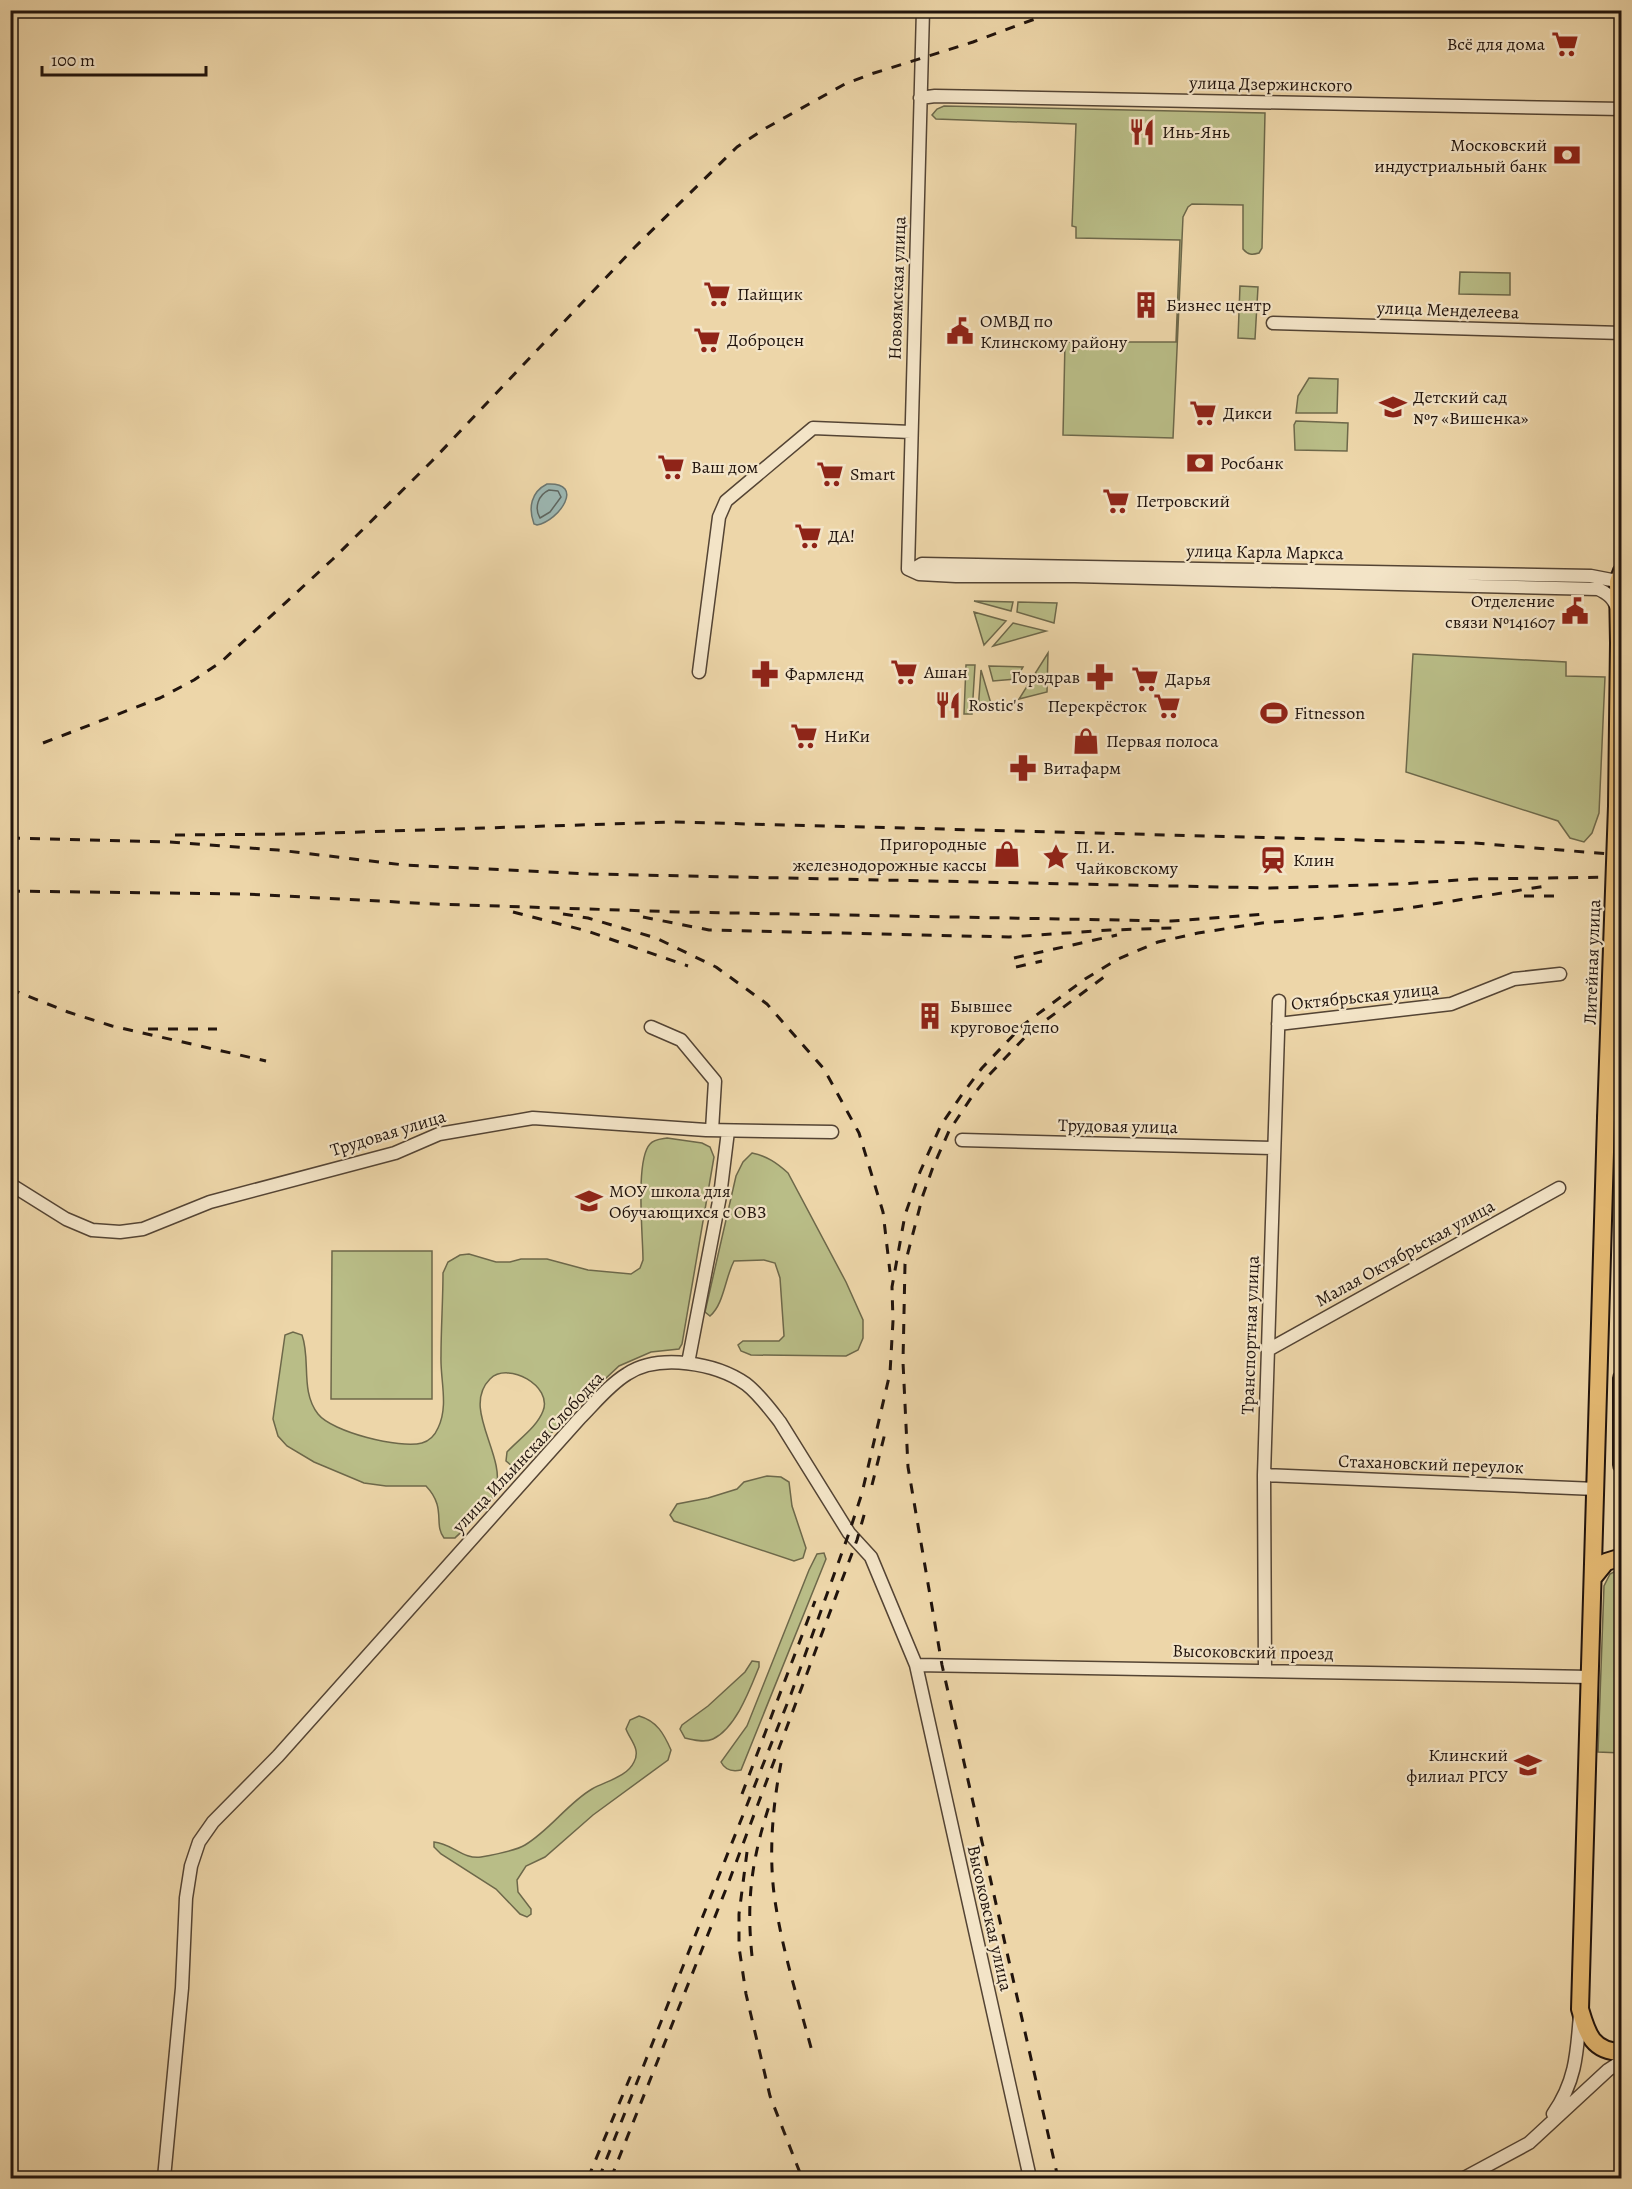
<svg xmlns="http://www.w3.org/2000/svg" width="1632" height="2189" viewBox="0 0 1632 2189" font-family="Alegreya,serif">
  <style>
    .green { fill: #b9bd87; stroke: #6d684a; stroke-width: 1.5 }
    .water { fill: #9cb7b2; stroke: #6b7670; stroke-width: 1.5 }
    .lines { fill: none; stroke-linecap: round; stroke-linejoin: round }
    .shore { stroke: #5e6660; stroke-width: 1.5 }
    .minor-casing { stroke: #544434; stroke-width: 15 }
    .highway-casing { stroke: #21140d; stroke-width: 20 }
    .minor { stroke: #f3e4c7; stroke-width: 12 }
    .highway { stroke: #e6bb74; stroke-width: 16 }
    .rail { stroke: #21140d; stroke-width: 3; stroke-dasharray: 10 10; stroke-linecap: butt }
    .highway-bridge-casing { stroke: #21140d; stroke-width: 20; stroke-linecap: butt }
    .highway-bridge { stroke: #e6bb74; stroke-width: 16 }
    .labels { text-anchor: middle; stroke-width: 4.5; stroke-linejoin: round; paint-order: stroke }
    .poi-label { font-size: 18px; fill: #21140d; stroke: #f3e4c7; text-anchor: start }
    .street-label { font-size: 18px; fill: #21140d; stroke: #f3e4c7 }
  </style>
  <rect width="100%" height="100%" fill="#edd6a9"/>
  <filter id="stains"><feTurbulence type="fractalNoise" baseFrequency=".00333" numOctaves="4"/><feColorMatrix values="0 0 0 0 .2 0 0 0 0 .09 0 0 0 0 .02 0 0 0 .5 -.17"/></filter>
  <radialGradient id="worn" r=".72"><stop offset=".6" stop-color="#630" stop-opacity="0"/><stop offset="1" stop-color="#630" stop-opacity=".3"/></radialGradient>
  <path class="green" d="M944,106L1265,113L1262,248L1259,253C1252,255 1248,255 1243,249V205L1192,204L1188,207L1183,217L1173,438L1063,435L1065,342H1176L1180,240L1076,238V227L1072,226L1076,124L936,119L932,115L937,109Z
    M1460,272L1510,273V295L1459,294Z
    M1240,286L1258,287L1255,339L1238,338Z
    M1309,378L1338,379L1337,413H1296L1298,396Z
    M1296,421L1348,423L1347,451L1295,450L1294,425Z
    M974,601L1013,602L1011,611Z
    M1018,602L1057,603L1054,623L1017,612Z
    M974,612L1006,621L984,645Z
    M1013,623L1046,631L993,646Z
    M1048,653L1047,692L1019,699Z
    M1413,654L1566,662V676L1605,677L1599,813L1592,833L1584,842L1570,838L1558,821L1406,772Z
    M966,665H975L972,714H964Z
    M989,666L1023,667L1016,679L993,681Z
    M981,670L992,707L978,711Z
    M667,1138L702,1143L710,1147L714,1157L682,1344L679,1349L651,1352L619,1366L569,1413L526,1462L512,1466L506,1461L507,1452C519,1439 537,1427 543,1411C553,1386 508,1361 490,1379C461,1408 506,1455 496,1489C492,1505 467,1526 455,1538H444C433,1524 447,1508 426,1486H386L364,1483L314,1462L287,1446L278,1436L273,1419L285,1335L293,1332L302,1335C311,1360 300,1391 318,1414C332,1432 400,1449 422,1443C429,1441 435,1435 438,1428C449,1406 440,1379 441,1356C441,1328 443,1300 443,1273L448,1262L460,1255L469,1254L496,1262H510L521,1259H547L588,1270L631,1274L640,1268L643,1260C643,1236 635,1160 650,1144C654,1139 661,1139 667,1138Z
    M752,1153C767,1156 777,1163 788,1173L846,1282L863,1320V1338L858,1350L846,1356L751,1355L741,1351L738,1345L743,1341H779L784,1336L780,1278L775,1263L764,1260L734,1261C725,1278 724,1304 710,1316L705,1312L736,1176L743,1162Z
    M332,1251H432V1399H331Z
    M767,1476L781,1477L789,1482L792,1506L806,1548L803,1558L794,1561L674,1521L670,1515L677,1504L708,1498L737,1489L744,1482Z
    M824,1553L826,1559L741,1770C732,1772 725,1770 721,1762L747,1726L809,1570L817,1554Z
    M1621,1568V1753L1598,1752L1604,1586L1610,1574Z
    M752,1661L759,1662V1667C750,1689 736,1728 713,1739C705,1743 693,1740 685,1738L680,1729L682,1725L708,1706L745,1672Z
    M639,1716C657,1721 664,1734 671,1750L668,1760L593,1815L545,1857L526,1866L517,1880L518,1892L531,1909V1914L527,1917L520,1914L496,1889L441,1854L434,1847V1842C451,1843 464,1860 481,1857C492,1855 517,1850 525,1845C550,1830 568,1803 592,1789C606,1781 627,1777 634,1762C641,1749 630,1740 626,1729L630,1720Z"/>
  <path class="water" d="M547,484C586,482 559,521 537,525L534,524C528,508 531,492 547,484Z"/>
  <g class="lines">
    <path class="shore" d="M549,490L558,491L561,497L550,512L540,518C534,508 538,495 549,490Z"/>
    <defs>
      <path id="minor" d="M923,10L908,569L919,574L956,576H1075L1598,589C1609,594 1613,598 1618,610
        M920,98L935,96L1622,109
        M1273,323L1622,333
        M912,570L922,564L1591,576L1622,582
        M699,672L719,517L726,501L813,428L911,432
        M1278,1024L1451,1004L1514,979L1560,974
        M651,1027L681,1040L715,1081L712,1130
        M962,1140L1273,1148
        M10,1184L66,1219L92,1230L120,1232L143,1229L210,1202L395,1153L439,1134L533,1118L706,1130L832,1132
        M1268,1350L1559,1188
        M688,1363L720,1196L728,1131
        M1264,1475L1596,1489
        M916,1665L1590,1677
        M1265,1670L1264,1475L1279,1001
        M1553,2114C1576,2081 1577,2053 1580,2014
        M164,2178L182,1988L186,1898L191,1866L199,1842L213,1822L278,1756L580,1418C595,1403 609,1385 627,1374C659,1353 716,1363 746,1384C759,1394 770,1409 780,1422L849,1533L871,1557L916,1665L1030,2178
        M1464,2178L1529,2143L1608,2070L1622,2061"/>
      <path id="highway" d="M1619,643L1618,582L1622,571
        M1606,1118L1580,2009C1587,2033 1592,2052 1622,2052
        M1622,1378V1465
        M1593,1578L1606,1562L1622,1557"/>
    </defs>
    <use href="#minor" class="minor-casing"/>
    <use href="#highway" class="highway-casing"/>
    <use href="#minor" class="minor"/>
    <use href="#highway" class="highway"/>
    <path class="rail" d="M43,743L160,698L194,680L221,662L333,559L432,461L634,248L737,147L766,128L845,84L871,74L973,42L1059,10
      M175,835L297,834L673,822L1474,843L1622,855
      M10,838L169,842L278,850L404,865L591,874L1270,888L1400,884L1474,879L1622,877
      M10,891L246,894L435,904L680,912L1171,921L1267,914
      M1524,896H1563
      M513,912L587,931L688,966
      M563,914L588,918L656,938L716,967L767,1004L824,1069L859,1133L883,1212L890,1272
      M643,917L709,930L1009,937L1110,930L1172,928
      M1014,958L1117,935
      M1016,967L1042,961
      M10,989L68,1012L112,1026L266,1061
      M148,1029H217
      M872,1485L885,1433
      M781,1763C772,1809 768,1861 776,1907C784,1957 800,2006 813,2055
      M742,1794L815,1601
      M747,1852L739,1914V1947L746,1994L770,2096L802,2178
      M752,1956C746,1899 752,1858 770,1803
      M588,2178L634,2068
      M599,2178L791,1694L849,1533L862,1493L890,1373L893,1321L892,1287L905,1215L920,1172L941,1125L963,1093L982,1068L1023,1025L1085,979L1118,959L1158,942L1198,933L1262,923L1323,918L1402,909L1546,886
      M611,2178L728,1884L857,1540L866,1508
      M1058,2178L942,1665L908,1467L903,1362L905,1264L923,1195L933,1167L949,1131L971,1098L989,1075L1030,1032L1104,977"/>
    <defs>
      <path id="highway-bridge" d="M1606,1118L1617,806L1619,643"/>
    </defs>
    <use href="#highway-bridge" class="highway-bridge-casing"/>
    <use href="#highway-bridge" class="highway-bridge"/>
  </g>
  <defs>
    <symbol id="supermarket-bare" viewBox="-9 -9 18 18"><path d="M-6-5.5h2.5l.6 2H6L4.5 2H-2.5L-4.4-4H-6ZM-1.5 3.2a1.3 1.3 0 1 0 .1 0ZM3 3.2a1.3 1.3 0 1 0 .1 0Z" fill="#8f2418" stroke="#f3e4c7" stroke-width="2.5" paint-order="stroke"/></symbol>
    <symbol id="restaurant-bare" viewBox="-9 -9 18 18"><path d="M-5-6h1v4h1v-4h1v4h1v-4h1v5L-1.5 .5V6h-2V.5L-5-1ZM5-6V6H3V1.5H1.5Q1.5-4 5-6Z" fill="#8f2418" stroke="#f3e4c7" stroke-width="2.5" paint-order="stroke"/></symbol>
    <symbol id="bank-bare" viewBox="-9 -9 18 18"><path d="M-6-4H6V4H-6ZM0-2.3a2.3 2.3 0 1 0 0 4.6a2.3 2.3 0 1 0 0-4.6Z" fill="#8f2418" stroke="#f3e4c7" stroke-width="2.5" paint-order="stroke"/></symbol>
    <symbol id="building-bare" viewBox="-9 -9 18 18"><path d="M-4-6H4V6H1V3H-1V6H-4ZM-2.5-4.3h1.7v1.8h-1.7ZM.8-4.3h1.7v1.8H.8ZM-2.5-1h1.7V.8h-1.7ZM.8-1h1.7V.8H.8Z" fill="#8f2418" stroke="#f3e4c7" stroke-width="2.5" paint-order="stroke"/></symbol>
    <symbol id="civic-bare" viewBox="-9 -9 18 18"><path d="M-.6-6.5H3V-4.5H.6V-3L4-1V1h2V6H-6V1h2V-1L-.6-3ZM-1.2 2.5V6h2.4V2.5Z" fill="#8f2418" stroke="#f3e4c7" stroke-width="2.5" paint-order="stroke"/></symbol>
    <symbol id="school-bare" viewBox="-9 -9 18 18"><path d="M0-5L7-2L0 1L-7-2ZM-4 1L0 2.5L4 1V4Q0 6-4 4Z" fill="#8f2418" stroke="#f3e4c7" stroke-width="2.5" paint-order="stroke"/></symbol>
    <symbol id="pharmacy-bare" viewBox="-9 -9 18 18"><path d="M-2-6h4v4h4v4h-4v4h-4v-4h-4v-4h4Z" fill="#8f2418" stroke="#f3e4c7" stroke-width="2.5" paint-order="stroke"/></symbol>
    <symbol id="stadium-bare" viewBox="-9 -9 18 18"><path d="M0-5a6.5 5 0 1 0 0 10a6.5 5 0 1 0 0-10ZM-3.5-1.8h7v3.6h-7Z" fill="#8f2418" stroke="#f3e4c7" stroke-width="2.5" paint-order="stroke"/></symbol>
    <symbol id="shop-bare" viewBox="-9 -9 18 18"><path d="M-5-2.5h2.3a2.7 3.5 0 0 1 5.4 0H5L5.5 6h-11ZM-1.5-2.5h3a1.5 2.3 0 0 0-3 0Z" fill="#8f2418" stroke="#f3e4c7" stroke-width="2.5" paint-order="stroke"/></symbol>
    <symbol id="sight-bare" viewBox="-9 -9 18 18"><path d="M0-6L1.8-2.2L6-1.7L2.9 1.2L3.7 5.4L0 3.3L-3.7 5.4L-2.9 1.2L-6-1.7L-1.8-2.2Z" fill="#8f2418" stroke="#f3e4c7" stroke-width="2.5" paint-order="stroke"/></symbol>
    <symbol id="station-bare" viewBox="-9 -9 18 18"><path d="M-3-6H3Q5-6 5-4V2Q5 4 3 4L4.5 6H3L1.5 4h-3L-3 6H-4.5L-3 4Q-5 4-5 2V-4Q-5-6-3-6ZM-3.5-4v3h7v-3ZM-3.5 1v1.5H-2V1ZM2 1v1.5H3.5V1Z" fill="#8f2418" stroke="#f3e4c7" stroke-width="2.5" paint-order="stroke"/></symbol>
    <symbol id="university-bare" viewBox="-9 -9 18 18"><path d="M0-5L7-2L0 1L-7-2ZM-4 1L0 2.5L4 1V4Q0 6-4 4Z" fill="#8f2418" stroke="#f3e4c7" stroke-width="2.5" paint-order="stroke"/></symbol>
  </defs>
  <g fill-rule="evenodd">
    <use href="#supermarket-bare" x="1546" y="25" width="38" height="38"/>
    <use href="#restaurant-bare" x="1123" y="113" width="38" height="38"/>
    <use href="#bank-bare" x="1548" y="136" width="38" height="38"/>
    <use href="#supermarket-bare" x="698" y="275" width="38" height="38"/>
    <use href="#building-bare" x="1127" y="286" width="38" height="38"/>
    <use href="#civic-bare" x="941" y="312" width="38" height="38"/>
    <use href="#supermarket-bare" x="688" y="321" width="38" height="38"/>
    <use href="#school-bare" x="1374" y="388" width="38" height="38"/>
    <use href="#supermarket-bare" x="1184" y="394" width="38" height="38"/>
    <use href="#bank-bare" x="1181" y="444" width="38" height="38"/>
    <use href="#supermarket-bare" x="652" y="448" width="38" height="38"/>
    <use href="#supermarket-bare" x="811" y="455" width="38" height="38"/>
    <use href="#supermarket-bare" x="1097" y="482" width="38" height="38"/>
    <use href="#supermarket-bare" x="789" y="517" width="38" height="38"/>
    <use href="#civic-bare" x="1556" y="592" width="38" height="38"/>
    <use href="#supermarket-bare" x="885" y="653" width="38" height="38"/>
    <use href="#pharmacy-bare" x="746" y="655" width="38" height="38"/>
    <use href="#pharmacy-bare" x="1081" y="658" width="38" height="38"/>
    <use href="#supermarket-bare" x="1126" y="660" width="38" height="38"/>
    <use href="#restaurant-bare" x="929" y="686" width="38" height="38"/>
    <use href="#supermarket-bare" x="1148" y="687" width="38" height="38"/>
    <use href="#stadium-bare" x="1255" y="694" width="38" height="38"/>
    <use href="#supermarket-bare" x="785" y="717" width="38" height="38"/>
    <use href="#shop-bare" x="1067" y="722" width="38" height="38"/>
    <use href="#pharmacy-bare" x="1004" y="749" width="38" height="38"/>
    <use href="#shop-bare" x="988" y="835" width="38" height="38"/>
    <use href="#sight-bare" x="1037" y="838" width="38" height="38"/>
    <use href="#station-bare" x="1254" y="841" width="38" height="38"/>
    <use href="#building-bare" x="911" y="997" width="38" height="38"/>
    <use href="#school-bare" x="570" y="1182" width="38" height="38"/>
    <use href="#university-bare" x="1509" y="1746" width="38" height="38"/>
  </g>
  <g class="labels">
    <g class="poi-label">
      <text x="1545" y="50" text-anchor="end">Всё для дома</text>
      <text x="1162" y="138">Инь-Янь</text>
      <text x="1547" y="151" text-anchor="end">Московский<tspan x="1547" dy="21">индустриальный банк</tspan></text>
      <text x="737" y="300">Пайщик</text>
      <text x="1166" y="311">Бизнес центр</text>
      <text x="980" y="327">ОМВД по<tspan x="980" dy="21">Клинскому району</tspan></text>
      <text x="727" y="346">Доброцен</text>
      <text x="1413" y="403">Детский сад<tspan x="1413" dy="21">№7 «Вишенка»</tspan></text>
      <text x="1223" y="419">Дикси</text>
      <text x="1220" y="469">Росбанк</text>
      <text x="691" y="473">Ваш дом</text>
      <text x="850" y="480">Smart</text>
      <text x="1136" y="507">Петровский</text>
      <text x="828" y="542">ДА!</text>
      <text x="1555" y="607" text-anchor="end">Отделение<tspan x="1555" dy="21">связи №141607</tspan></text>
      <text x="924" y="678">Ашан</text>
      <text x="785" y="680">Фармленд</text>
      <text x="1080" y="683" text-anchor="end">Горздрав</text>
      <text x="1165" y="685">Дарья</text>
      <text x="968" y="711">Rostic's</text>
      <text x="1147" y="712" text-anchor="end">Перекрёсток</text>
      <text x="1294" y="719">Fitnesson</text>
      <text x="824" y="742">НиКи</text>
      <text x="1106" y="747">Первая полоса</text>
      <text x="1043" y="774">Витафарм</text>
      <text x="987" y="850" text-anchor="end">Пригородные<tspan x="987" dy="21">железнодорожные кассы</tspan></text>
      <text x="1076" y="853">П. И.<tspan x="1076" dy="21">Чайковскому</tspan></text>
      <text x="1293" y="866">Клин</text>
      <text x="950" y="1012">Бывшее<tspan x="950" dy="21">круговое депо</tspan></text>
      <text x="609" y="1197">МОУ школа для<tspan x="609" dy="21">Обучающихся с ОВЗ</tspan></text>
      <text x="1508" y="1761" text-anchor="end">Клинский<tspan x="1508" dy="21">филиал РГСУ</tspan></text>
    </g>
    <g class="street-label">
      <text transform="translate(1271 84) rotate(1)" y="6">улица Дзержинского</text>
      <text transform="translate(897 288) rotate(-88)" y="6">Новоямская улица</text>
      <text transform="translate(1448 310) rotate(2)" y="6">улица Менделеева</text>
      <text transform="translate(1265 552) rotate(1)" y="6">улица Карла Маркса</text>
      <text transform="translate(1592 962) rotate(-88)" y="6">Литейная улица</text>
      <text transform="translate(1365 996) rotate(-6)" y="6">Октябрьская улица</text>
      <text transform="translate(1118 1126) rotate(1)" y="6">Трудовая улица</text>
      <text transform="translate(388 1133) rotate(-17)" y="6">Трудовая улица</text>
      <text transform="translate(1405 1253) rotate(-29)" y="6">Малая Октябрьская улица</text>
      <text transform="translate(1250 1335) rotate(-88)" y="6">Транспортная улица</text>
      <text transform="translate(528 1452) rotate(-47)" y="6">улица Ильинская Слободка</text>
      <text transform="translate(1431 1464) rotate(2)" y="6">Стахановский переулок</text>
      <text transform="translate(1253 1652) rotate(1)" y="6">Высоковский проезд</text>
      <text transform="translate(990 1918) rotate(77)" y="6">Высоковская улица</text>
    </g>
  </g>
  <rect width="1632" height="2189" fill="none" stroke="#edd6a9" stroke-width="36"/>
  <rect x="12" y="12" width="1608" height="2165" fill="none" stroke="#21140d" stroke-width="3"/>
  <rect x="18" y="18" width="1596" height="2153" fill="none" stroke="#21140d" stroke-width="1.5"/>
  <path d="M42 66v9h164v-9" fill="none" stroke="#21140d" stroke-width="3"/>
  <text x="51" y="66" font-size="18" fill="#21140d" stroke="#f3e4c7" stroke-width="4.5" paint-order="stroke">100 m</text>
  <rect width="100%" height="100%" filter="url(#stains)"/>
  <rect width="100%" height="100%" fill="url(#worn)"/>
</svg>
